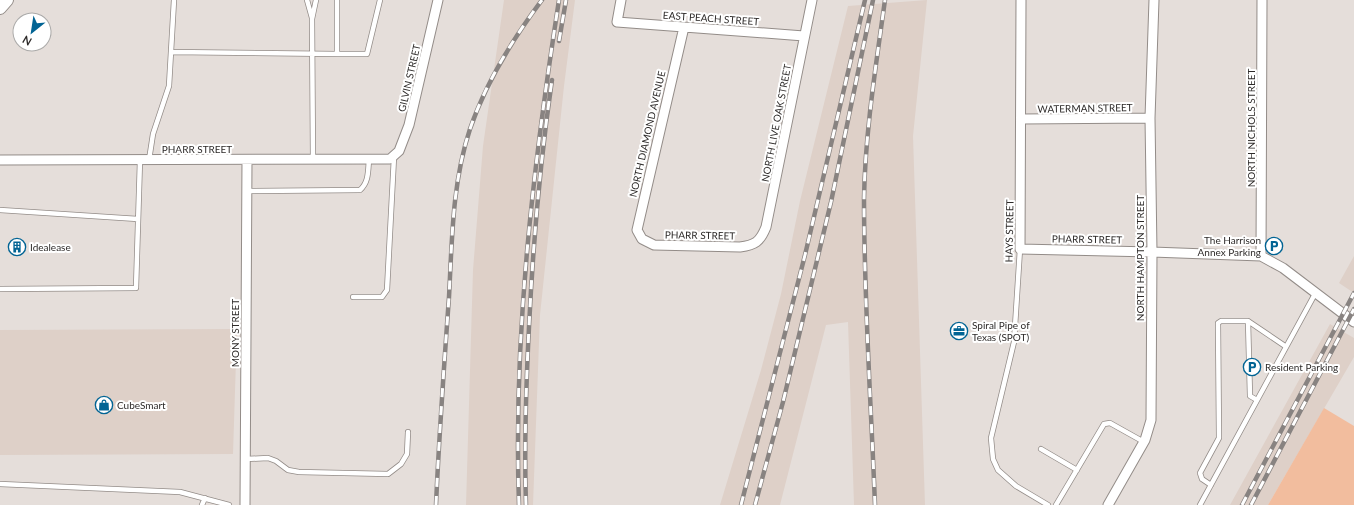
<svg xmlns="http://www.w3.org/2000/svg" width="1354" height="505" viewBox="0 0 1354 505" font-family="Lato,sans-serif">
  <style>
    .built { fill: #ded0c8 }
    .green { fill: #f2bd9e }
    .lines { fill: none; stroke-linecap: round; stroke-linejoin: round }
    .lane-casing { stroke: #938c88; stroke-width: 6 }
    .street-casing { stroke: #938c88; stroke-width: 11 }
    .secondary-casing { stroke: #938c88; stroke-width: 14 }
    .lane { stroke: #fff; stroke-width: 4.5 }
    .street { stroke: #fff; stroke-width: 9 }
    .secondary { stroke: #fff; stroke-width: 12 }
    .rail-casing { stroke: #888381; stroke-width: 4.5 }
    .rail { stroke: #fff; stroke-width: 3; stroke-dasharray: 9; stroke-linecap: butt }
    .labels { text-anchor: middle; stroke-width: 4; stroke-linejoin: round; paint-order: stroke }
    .street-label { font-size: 10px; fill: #2d2a29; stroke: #fff }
    .poi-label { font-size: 10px; fill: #2d2a29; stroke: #fff; text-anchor: start }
  </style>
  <rect width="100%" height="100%" fill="#e5deda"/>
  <path class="built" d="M504,0H575L564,86L540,315L533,505H466L473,270L483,146Z
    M927,0L913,136L925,505H854L848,322L826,325L780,505H720L761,370L781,294L800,201L848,6Z
    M1354,256V293L1339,283Z
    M1330,324L1354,338V357L1268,505H1230Z
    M237,329L233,454L0,455V330Z"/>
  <path class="green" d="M1324,408L1354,426V505H1268Z"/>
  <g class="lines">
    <defs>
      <path id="lane" d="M307,0L312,18
        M171,52L337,54V0
        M337,54H367L380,0
        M149,160L153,134L169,86L174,0
        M313,160L312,19L316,0
        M247,191L360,190C369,182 368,171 369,159
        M0,210L138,219
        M1020,249L1014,342L991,438L993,459L998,470L1016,486L1048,505
        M0,289L136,288L140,160
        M353,297H382L387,290L394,157
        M1248,321L1250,396L1257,400
        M1041,449L1077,470
        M246,459L268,458L276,461L288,470L299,472L388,474L401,464L407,454L408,432
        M0,484L180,492L229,505
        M1211,485L1202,479L1200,473L1219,438L1218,323L1221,321H1248L1285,346
        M202,505L205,498
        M1056,505L1104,424L1110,423L1144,442
        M1200,505L1316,292"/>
      <path id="street" d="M621,0L617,22L804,36
        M1021,0L1020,249L1152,252L1261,256L1283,268L1354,322
        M684,27L637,230L642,239L654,245L740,247C755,245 760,242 766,227L812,0
        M1021,119L1150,118
        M0,160L390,159L399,151L409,125L438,0
        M1261,256L1262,0
        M245,505L247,160
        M1108,505L1145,440L1151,420L1152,252L1150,118L1154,0"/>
      <path id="secondary" d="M0,8L7,0"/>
    </defs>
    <use href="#lane" class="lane-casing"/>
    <use href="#street" class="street-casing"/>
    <use href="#secondary" class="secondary-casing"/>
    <use href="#lane" class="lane"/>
    <use href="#street" class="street"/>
    <use href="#secondary" class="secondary"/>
    <defs>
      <path id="rail" d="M559,41L566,0
        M436,505C439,435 444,366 449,297C452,241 452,183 470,129C486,82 512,40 542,0
        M519,505C513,336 533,167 559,0
        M526,505C524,446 526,386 529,327C533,244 540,162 552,80
        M741,505L805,255L865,0
        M755,505L783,402L831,202L873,0
        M875,505C871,403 864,301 864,199C865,133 876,65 885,0
        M1242,505L1354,293
        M1251,505L1354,309"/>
    </defs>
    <use href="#rail" class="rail-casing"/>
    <use href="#rail" class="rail"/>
  </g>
  <defs>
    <symbol id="parking-ring" viewBox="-11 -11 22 22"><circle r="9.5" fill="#fff" stroke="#026494" stroke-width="1.5"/><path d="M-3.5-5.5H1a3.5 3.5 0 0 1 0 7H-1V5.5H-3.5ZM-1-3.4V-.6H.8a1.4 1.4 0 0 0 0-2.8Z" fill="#026494"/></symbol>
    <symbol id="building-ring" viewBox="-11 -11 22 22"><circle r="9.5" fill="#fff" stroke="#026494" stroke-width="1.5"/><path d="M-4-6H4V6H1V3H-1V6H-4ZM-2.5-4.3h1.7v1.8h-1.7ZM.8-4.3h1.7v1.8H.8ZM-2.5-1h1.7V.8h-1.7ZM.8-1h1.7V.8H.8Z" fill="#026494"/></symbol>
    <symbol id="office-ring" viewBox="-11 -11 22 22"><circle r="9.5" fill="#fff" stroke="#026494" stroke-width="1.5"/><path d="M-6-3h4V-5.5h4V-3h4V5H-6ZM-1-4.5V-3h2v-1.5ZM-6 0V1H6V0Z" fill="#026494"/></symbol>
    <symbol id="shop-ring" viewBox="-11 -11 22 22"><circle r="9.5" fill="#fff" stroke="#026494" stroke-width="1.5"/><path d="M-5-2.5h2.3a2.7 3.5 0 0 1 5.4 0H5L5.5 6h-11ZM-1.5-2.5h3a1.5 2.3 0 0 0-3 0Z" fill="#026494"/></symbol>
  </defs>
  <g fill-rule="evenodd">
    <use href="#parking-ring" x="1264" y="236" width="20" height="20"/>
    <use href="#building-ring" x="7" y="237" width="20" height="20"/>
    <use href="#office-ring" x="949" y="321" width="20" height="20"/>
    <use href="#parking-ring" x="1242" y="357" width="20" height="20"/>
    <use href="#shop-ring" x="94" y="395" width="20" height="20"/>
  </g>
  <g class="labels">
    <g class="street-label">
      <text transform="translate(711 18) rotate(4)" y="4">EAST PEACH STREET</text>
      <text transform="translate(409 78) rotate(-77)" y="4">GILVIN STREET</text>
      <text transform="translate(1085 108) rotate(-1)" y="4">WATERMAN STREET</text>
      <text transform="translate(776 123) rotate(-79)" y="4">NORTH LIVE OAK STREET</text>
      <text transform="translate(1251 128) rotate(-90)" y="4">NORTH NICHOLS STREET</text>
      <text transform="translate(647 134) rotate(-77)" y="4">NORTH DIAMOND AVENUE</text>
      <text x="197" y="153">PHARR STREET</text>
      <text transform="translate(1009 231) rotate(-89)" y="4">HAYS STREET</text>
      <text transform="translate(700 235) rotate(1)" y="4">PHARR STREET</text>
      <text transform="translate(1087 239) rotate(1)" y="4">PHARR STREET</text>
      <text transform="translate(1140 258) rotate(-90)" y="4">NORTH HAMPTON STREET</text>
      <text transform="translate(235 333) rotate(-90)" y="4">MONY STREET</text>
    </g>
    <g class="poi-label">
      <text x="1261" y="244" text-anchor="end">The Harrison<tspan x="1261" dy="12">Annex Parking</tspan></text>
      <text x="30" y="251">Idealease</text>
      <text x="972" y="329">Spiral Pipe of<tspan x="972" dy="12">Texas (SPOT)</tspan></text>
      <text x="1265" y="371">Resident Parking</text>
      <text x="117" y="409">CubeSmart</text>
    </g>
  </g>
  <g transform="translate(32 32) rotate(210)"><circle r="19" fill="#ffffff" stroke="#abaaa9"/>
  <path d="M0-3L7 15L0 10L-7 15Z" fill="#026494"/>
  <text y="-6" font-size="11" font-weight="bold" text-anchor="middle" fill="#2d2a29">N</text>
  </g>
</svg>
